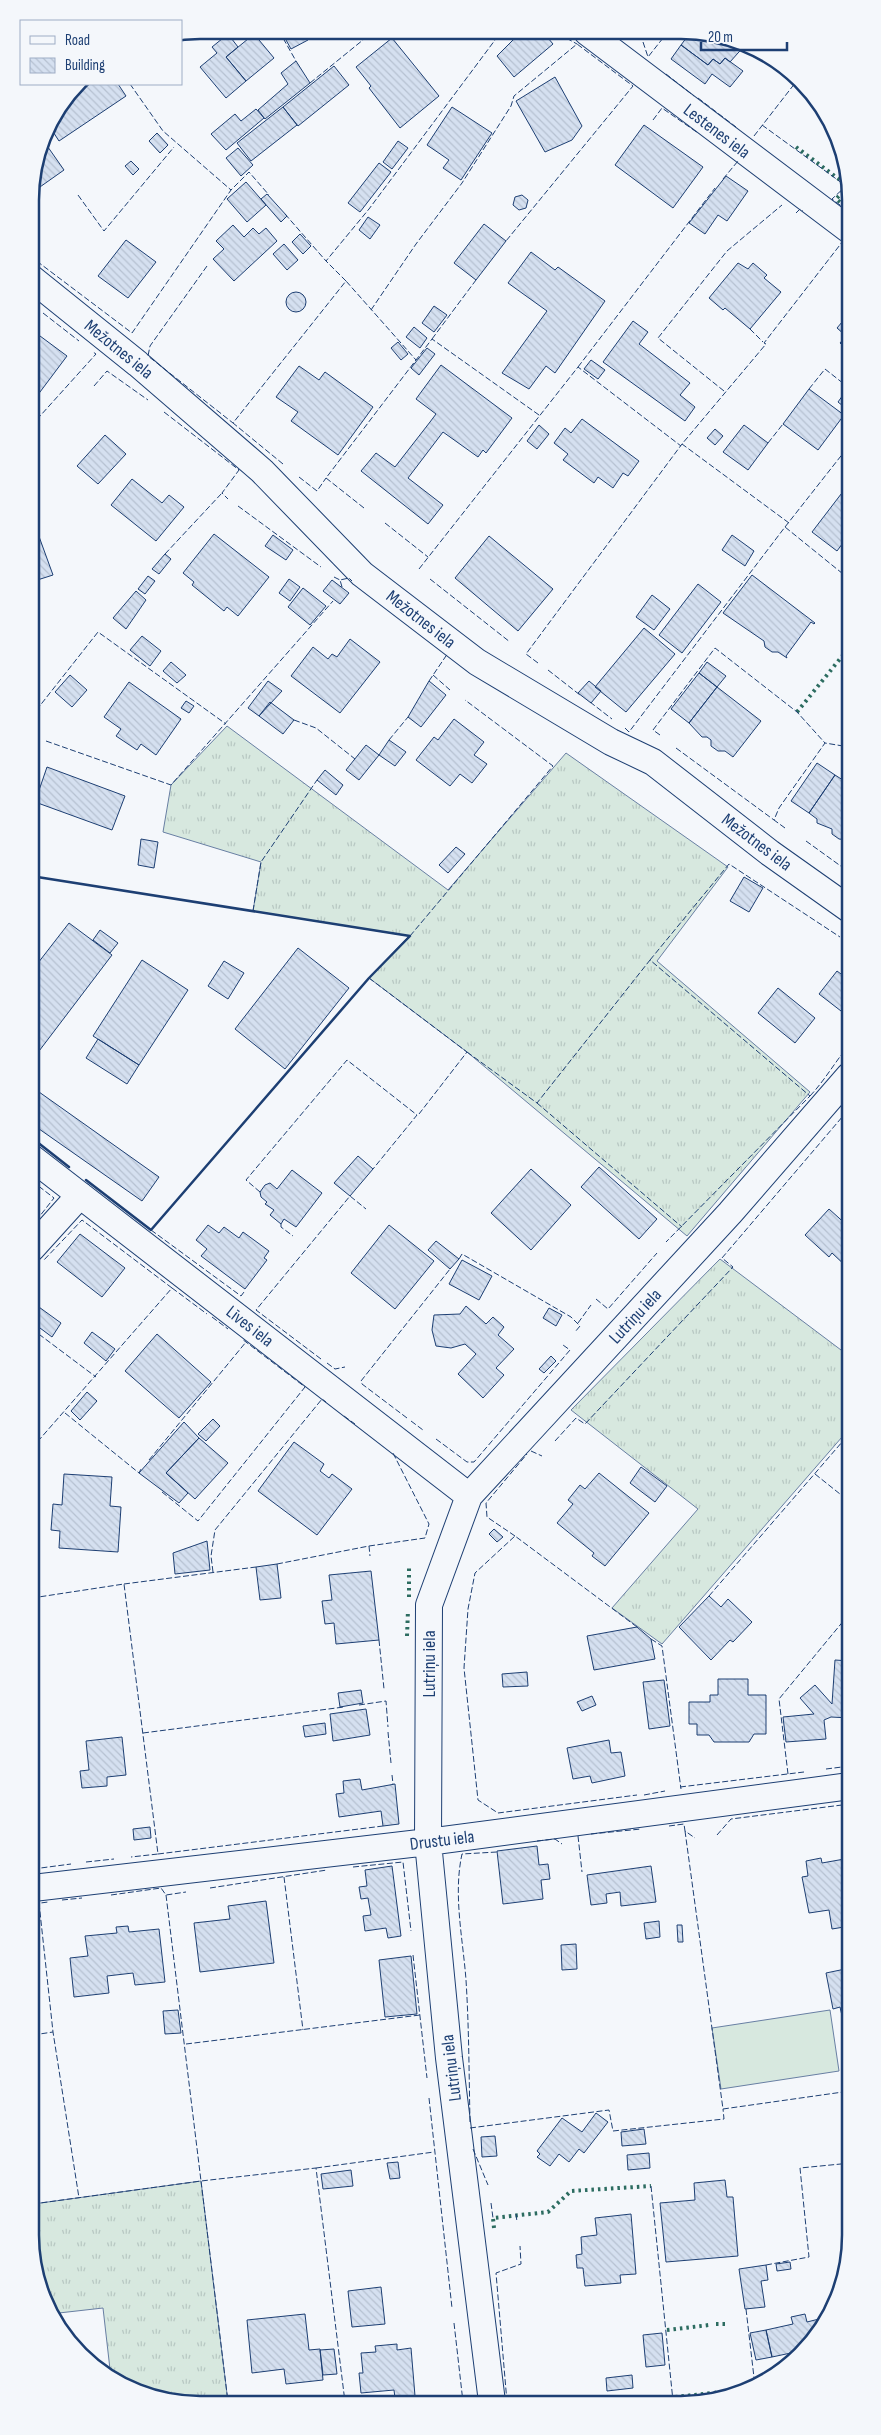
<svg xmlns="http://www.w3.org/2000/svg" width="881" height="2435" viewBox="0 0 881 2435" font-family="'Sofia Sans Condensed',sans-serif">
  <style>
    .grass { fill: url(#grass-tufts); stroke: #687fa3 }
    .pitch { fill: #d7e8df; stroke: #687fa3 }
    .building { fill: url(#building-back-hatch); stroke: #1d3f73 }
    .lines { fill: none; stroke-linecap: round; stroke-linejoin: round }
    .street-casing { stroke: #1d3f73; stroke-width: 28 }
    .street { stroke: #f4f7fb; stroke-width: 26 }
    .hedge { stroke: #2c6c60; stroke-width: 4; stroke-dasharray: 2.5 4; stroke-linecap: butt }
    .fence { stroke: #1d3f73; stroke-width: 1; stroke-dasharray: 6 2.5; stroke-linecap: butt }
    .wall { stroke: #1d3f73; stroke-width: 2.5 }
    .labels { text-anchor: middle; stroke-width: 4; stroke-linejoin: round; paint-order: stroke }
    .street-label { font-size: 18px; fill: #1d3f73; stroke: #f4f7fb }
    .rim { fill: none; stroke: #1d3f73; stroke-width: 2.5 }
  </style>
  <defs>
    <pattern id="grass-tufts" width="24" height="20" patternUnits="userSpaceOnUse" patternTransform="scale(1.25)"><rect width="24" height="20" fill="#d7e8df"/><path d="M3 7l-1-3M5 7V3M7 7l1-3M15 17l-1-3M17 17v-4M19 17l1-3" fill="none" stroke="#b8c8c3"/></pattern>
    <pattern id="building-back-hatch" width="6" height="6" patternUnits="userSpaceOnUse" patternTransform="scale(1.25)"><rect width="6" height="6" fill="#d5e0f0"/><path d="M-1 5l2 2M0 0l6 6M5-1l2 2" fill="none" stroke="#b6c1d1"/></pattern>
  </defs>
  <rect width="100%" height="100%" fill="#f4f7fb"/>
  <path class="grass" d="M227,726L448,890L566,753L728,867L657,961L810,1092L687,1236L467,1052L369,978L409,936L253,911L261,862L163,832L171,785Z
    M720,1259L849,1356V1429L662,1644L612,1608L698,1509L571,1410Z
    M201,2181L228,2402C184,2402 149,2405 111,2378L103,2308L50,2314L33,2269V2204Z"/>
  <path class="pitch" d="M830,2010L839,2071L721,2089L712,2028Z"/>
  <path class="building" d="M281,31H303L308,40L291,49Z
    M521,32H543L553,44L514,77L497,56Z
    M690,33H699L713,44L720,35L746,44L730,62L725,58L720,64L713,59L708,65L681,45Z
    M228,34L238,47L226,57L246,81L226,98L200,67L217,53L212,47Z
    M254,34L274,58L246,81L226,57Z
    M392,38L439,96L400,128L369,88L371,86L356,67Z
    M681,45L708,65L713,59L720,64L725,58L743,71L730,87L712,74L705,84L671,59Z
    M296,61L310,83L265,119L258,110L288,84L281,73Z
    M334,66L349,85L298,126L283,107Z
    M555,77L582,126L572,140L545,152L516,101Z
    M79,84H118L126,96L59,141L48,124Z
    M283,107L297,125L251,161L237,143Z
    M452,107L492,133L461,180L443,168L449,160L427,145Z
    M256,109L264,118L226,150L211,134L235,114L241,121Z
    M644,125L703,167L673,208L615,165Z
    M157,133L168,145L160,153L149,141Z
    M43,140L64,170L30,194V188Z
    M398,141L408,148L392,169L383,162Z
    M238,148L253,165L241,176L226,158Z
    M131,161L139,169L133,175L125,166Z
    M379,163L391,172L360,212L348,203Z
    M726,176L748,191L727,221L718,215L705,234L689,223Z
    M246,182L266,205L247,222L227,199Z
    M267,194L287,216L281,222L261,199Z
    M522,195L528,200L526,208L519,210L513,205L515,197Z
    M368,217L380,225L370,239L359,230Z
    M484,224L506,241L476,280L454,263Z
    M233,225L244,237L253,228L259,234L266,228L277,241L234,281L213,259L224,249L216,241Z
    M300,234L311,246L303,254L292,242Z
    M126,240L156,262L128,298L98,276Z
    M284,244L298,260L287,270L273,254Z
    M531,252L555,270L558,267L605,301L555,373L546,366L529,389L502,373L547,311L508,283Z
    M738,263L748,269L753,263L767,275L764,278L781,292L750,329L725,308L723,310L709,298Z
    M286 302a10 10 0 1 1 20 0a10 10 0 1 1-20 0Z
    M434,306L447,315L434,332L422,323Z
    M848,315V350L840,343L846,336L837,328Z
    M633,321L648,332L639,344L690,383L680,395L695,407L685,421L603,362Z
    M414,327L427,338L420,348L406,337Z
    M36,333L67,356L34,400L31,398V340Z
    M398,342L408,354L401,360L391,348Z
    M427,348L435,354L419,375L411,368Z
    M591,360L605,370L598,379L584,369Z
    M441,365L512,418L486,453L483,450L478,457L443,432L408,478L443,505L428,524L361,471L376,453L395,467L430,422L436,414L416,399Z
    M299,366L319,380L325,372L373,407L338,455L291,421L298,412L276,397Z
    M848,388V410L838,402Z
    M809,389L844,415L818,450L783,424Z
    M582,419L639,461L628,476L623,473L613,488L598,477L594,483L563,460L568,454L554,443L565,428L571,433Z
    M539,425L549,434L537,449L527,441Z
    M744,425L768,443L748,470L723,452Z
    M715,429L723,436L715,445L707,438Z
    M105,435L126,454L98,484L77,466Z
    M132,479L162,503L169,495L184,507L156,541L111,505Z
    M848,485V519L842,526L848,531V536L837,551L812,532Z
    M37,531L53,575L31,582V533Z
    M214,534L269,577L238,616L227,607L224,611L192,585L194,582L183,573Z
    M273,535L293,550L286,560L265,546Z
    M732,535L754,551L745,566L722,550Z
    M489,536L553,589L518,631L455,578Z
    M165,554L171,559L159,574L152,569Z
    M752,575L815,623L814,624L811,622L786,656L787,658L778,652H772L765,647L764,641L723,613Z
    M148,576L155,581L145,594L138,589Z
    M289,579L300,587L290,601L279,593Z
    M332,580L349,593L340,604L323,591Z
    M698,584L721,602L682,653L659,635Z
    M303,588L326,606L310,625L288,607Z
    M136,591L146,600L126,629L113,618Z
    M652,595L670,609L654,630L636,617Z
    M644,628L675,654L626,712L595,687Z
    M142,636L161,651L150,666L130,650Z
    M350,639L380,662L340,713L291,676L313,647L328,659L332,654L337,657Z
    M171,662L186,675L177,683L163,671Z
    M707,662L726,676L717,687L699,673Z
    M699,673L717,687L689,723L671,709Z
    M70,675L87,690L72,707L55,692Z
    M268,681L282,691L259,716L248,708Z
    M429,681L446,695L421,727L408,717Z
    M589,681L601,691L591,703L578,693Z
    M129,682L181,719L156,755L141,744L137,750L116,736L121,729L104,717Z
    M717,687L761,721L733,757L725,751H718L711,746V740L707,737H702L689,723Z
    M186,701L194,706L189,713L181,708Z
    M270,702L294,720L283,734L259,716Z
    M454,719L484,742L474,755L487,764L472,783L460,774L450,786L416,760L434,737L438,740Z
    M389,740L406,752L395,766L379,755Z
    M366,745L379,755L359,780L346,770Z
    M817,763L835,775L809,813L791,801Z
    M47,767L125,796L112,830L35,802Z
    M325,770L343,785L336,795L317,780Z
    M835,775L849,784V840L839,839L832,834V829L817,823V819L809,813Z
    M141,839L158,842L154,868L138,865Z
    M456,847L465,854L448,873L439,865Z
    M744,877L763,888L749,912L730,901Z
    M69,923L112,955L33,1059L32,1058L31,972Z
    M100,930L118,943L110,953L93,940Z
    M298,948L349,988L285,1069L235,1029Z
    M142,960L188,990L139,1065L93,1036Z
    M224,961L244,973L228,999L208,986Z
    M849,965V1004L847,1003L841,1011L819,994L837,971L841,974Z
    M778,988L815,1018L795,1043L758,1013Z
    M98,1039L139,1065L127,1084L86,1058Z
    M32,1087L159,1177L142,1201L32,1124Z
    M358,1156L373,1169L350,1196L334,1183Z
    M599,1167L657,1219L639,1239L581,1187Z
    M531,1169L571,1205L531,1250L491,1213Z
    M292,1170L322,1193L296,1227L284,1219L281,1224L270,1215L274,1210L265,1204L267,1202L261,1197L260,1192L265,1185L270,1183L277,1189Z
    M829,1209L849,1227L847,1234L849,1235V1269L832,1253L829,1257L805,1235Z
    M208,1225L219,1233L224,1227L239,1238L243,1232L269,1251L264,1258L267,1260L245,1289L201,1256L207,1249L196,1240Z
    M389,1225L434,1261L395,1309L351,1273Z
    M80,1234L125,1268L102,1297L57,1262Z
    M436,1241L459,1259L450,1269L428,1250Z
    M462,1260L492,1276L479,1300L449,1284Z
    M32,1302L61,1323L52,1337L32,1322Z
    M466,1306L486,1324L493,1317L504,1327L498,1335L514,1349L496,1368L504,1375L483,1398L458,1374L476,1354L465,1344L451,1348L436,1346L432,1330L434,1315L460,1314Z
    M549,1308L562,1315L556,1326L543,1318Z
    M92,1332L115,1349L106,1361L84,1343Z
    M157,1334L211,1382L179,1418L125,1371Z
    M551,1356L556,1361L544,1373L539,1369Z
    M87,1392L97,1401L80,1420L71,1411Z
    M213,1419L220,1426L206,1441L198,1434Z
    M184,1422L199,1438L166,1473L188,1493L179,1503L139,1473Z
    M199,1438L228,1463L195,1499L166,1473Z
    M294,1442L324,1464L320,1471L329,1478L332,1474L352,1489L317,1535L258,1491Z
    M641,1467L667,1486L655,1502L630,1483Z
    M599,1473L649,1513L605,1566L592,1556L594,1553L557,1523L573,1504L568,1500L580,1485L585,1489Z
    M64,1474L112,1477L110,1506L121,1507L118,1552L59,1548L60,1531L51,1530L53,1504L62,1505Z
    M494,1529L503,1537L497,1542L489,1534Z
    M207,1541L210,1570L175,1574L173,1553Z
    M277,1564L281,1598L260,1600L256,1567Z
    M371,1571L379,1640L336,1644L334,1623L325,1624L322,1601L332,1600L329,1575Z
    M709,1596L721,1607L728,1599L752,1622L733,1642L730,1640L711,1660L679,1627Z
    M637,1627L651,1639L655,1659L594,1670L587,1636Z
    M835,1660L850,1661V1718L831,1717L824,1720L826,1739L786,1742L783,1717L814,1714L800,1698L815,1685L832,1704Z
    M527,1672L528,1686L503,1687L502,1674Z
    M718,1679H748V1695H766V1734H754L749,1742H714L709,1735H697V1724H689V1702H710V1695H718Z
    M664,1680L670,1726L649,1729L643,1682Z
    M361,1690L363,1703L340,1707L338,1693Z
    M592,1696L596,1705L582,1711L577,1702Z
    M366,1709L370,1735L333,1741L330,1714Z
    M325,1723L326,1734L305,1737L303,1726Z
    M122,1737L126,1775L107,1777V1786L82,1788L80,1771L89,1770L86,1741Z
    M609,1740L611,1753L621,1752L625,1776L592,1783L590,1776L573,1779L567,1748Z
    M360,1779L362,1790L395,1784L399,1824L383,1826L381,1811L339,1817L336,1794L344,1793L343,1781Z
    M150,1827L151,1838L134,1840L133,1829Z
    M537,1846L539,1865L548,1864L550,1879L541,1880L543,1899L503,1904L497,1851Z
    M821,1858L822,1863L850,1858V1926L832,1929L829,1910L809,1913L802,1877L808,1876L806,1861Z
    M392,1866L401,1936L388,1938L386,1928L365,1931L363,1916L371,1915L368,1898L361,1899L359,1887L367,1886L365,1870Z
    M651,1866L656,1902L621,1906L620,1892L606,1894L607,1903L591,1905L587,1875Z
    M266,1901L274,1963L200,1972L194,1923L230,1919L228,1906Z
    M659,1921L660,1937L646,1939L644,1923Z
    M677,1925H682L683,1942H678Z
    M128,1926L129,1932L159,1929L165,1982L135,1985L133,1973L107,1976L109,1993L74,1997L70,1958L88,1956L85,1936L117,1933L116,1927Z
    M576,1944L577,1969L562,1970L561,1945Z
    M411,1956L417,2014L385,2017L379,1960Z
    M850,1968V2028L845,2029L840,2007L833,2009L826,1973Z
    M178,2010L181,2033L165,2034L163,2011Z
    M596,2113L608,2122L584,2153L579,2149L569,2162L559,2154L550,2166L537,2157L540,2154L537,2151L562,2118L582,2132Z
    M644,2129L646,2144L622,2146L621,2132Z
    M495,2136L497,2156L482,2157L481,2137Z
    M649,2153L650,2168L628,2170L627,2155Z
    M398,2162L400,2178L390,2179L387,2163Z
    M351,2170L353,2186L323,2189L321,2174Z
    M725,2180L727,2197H733L738,2256L666,2262L660,2203L695,2200L694,2183Z
    M631,2214L636,2274L620,2275L621,2283L585,2286L583,2268H577L576,2255L582,2254L581,2237L597,2235L595,2218Z
    M790,2262L791,2269L777,2271L776,2264Z
    M766,2265L768,2280L761,2281L765,2307L745,2309L739,2269Z
    M381,2287L385,2324L352,2327L348,2291Z
    M305,2314L309,2350L320,2349L323,2380L286,2384L284,2369L252,2373L247,2320Z
    M805,2314L807,2322L819,2319L821,2328L809,2347L805,2350L772,2357L766,2330L793,2324L791,2317Z
    M766,2330L772,2357L756,2360L750,2333Z
    M662,2333L665,2365L646,2367L643,2335Z
    M397,2344V2350L411,2348L415,2396L395,2398L394,2390L361,2393L359,2373H363L361,2353L376,2352L375,2346Z
    M334,2349L337,2374L323,2375L320,2350Z
    M632,2375L633,2388L607,2391L606,2378Z"/>
  <g class="lines">
    <defs>
      <path id="street" d="M587,32L848,229
        M31,278L138,364L262,471L362,574L477,662L611,742L653,762L770,853L849,909
        M32,1158L469,1496
        M32,1248L80,1195
        M33,1888L428,1842L850,1786
        M492,2402L449,2058L428,1842L429,1605L469,1496L730,1213L849,1076"/>
    </defs>
    <use href="#street" class="street-casing"/>
    <use href="#street" class="street"/>
    <path class="hedge" d="M796,147L848,186
      M848,187L836,199L848,208
      M797,712L848,649
      M409,1597V1566
      M407,1636L408,1610
      M494,2228L493,2218L548,2212L571,2191L651,2186
      M716,2324H729
      M667,2330L709,2325
      M742,2390L748,2389
      M675,2397L722,2392"/>
    <path class="fence" d="M202,30L207,37L215,30
      M224,30L228,34
      M279,31L296,61
      M559,34L577,44
      M643,42L648,57L667,33
      M666,74L694,96
      M310,83L374,31
      M130,84L163,131L231,190
      M698,98L736,127
      M653,120L662,108L698,133
      M762,125L846,186L832,199L848,211
      M754,136L799,78
      M723,179L738,161
      M78,195L104,231L174,147
      M796,213L800,209L803,211
      M285,214L326,261
      M30,256L132,333L231,190L249,172L269,195
      M207,266L150,346L148,356L233,423
      M346,281L326,261L369,209L501,32
      M31,303L32,304
      M371,310L416,244L462,183L511,106L514,96L577,44L633,86L506,241
      M43,313L79,341
      M750,329L763,342
      M432,339L476,280
      M578,367L715,188
      M94,386L107,371L148,400
      M809,389L825,369L844,384
      M724,391L658,338L727,251L782,205
      M164,412L239,470L222,493L228,499
      M31,426L96,354L93,352
      M768,443L783,424
      M283,464L233,423L346,281L416,360
      M299,477L317,491L326,478
      M238,506L321,567
      M364,508L326,478L432,339L539,415
      M385,523L428,557
      M789,523L682,444L766,344L764,343L843,241L848,244
      M785,527L848,447
      M165,554L222,493
      M419,569L578,367L681,446
      M334,577L340,580
      M430,579L510,642
      M342,587L340,580L349,578L352,581
      M538,663L526,654L682,444
      M548,670L580,695
      M433,675L450,690
      M429,681L448,653
      M590,702L612,719
      M31,717L98,632L226,724
      M294,720L316,728L355,759
      M625,728L629,732L785,527L848,578
      M660,735L653,730L715,648L797,712L825,743
      M389,740L408,717
      M46,741L171,785L333,601
      M676,748L774,820
      M785,828L774,820L779,808L825,743L849,747
      M806,841L849,872
      M253,911L261,862L317,780
      M410,936L553,766L465,700
      M650,960L729,864L840,937
      M369,978L467,1052L419,1114
      M467,1052L537,1103L650,960L810,1096L666,1242
      M810,1096C825,1080 835,1062 849,1045
      M537,1103L682,1227
      M32,1181L54,1198L32,1226
      M260,1192L246,1180L347,1060L417,1115L373,1169
      M281,1224V1227L293,1236
      M151,1230L241,1296L244,1292
      M459,1259L462,1254L571,1317L580,1326L575,1332
      M32,1272L39,1264
      M172,1288L207,1314
      M596,1299L608,1309L657,1253
      M212,1317L228,1329
      M578,1323L591,1305
      M32,1329L96,1377
      M321,1359L256,1310L350,1196L366,1209
      M327,1363L335,1369L345,1367
      M65,1413L139,1473L141,1469
      M344,1416L355,1424
      M407,1418L362,1384L361,1381L450,1269
      M411,1421L423,1430
      M436,1439L467,1462H474L570,1350L563,1345
      M555,1441L576,1418L585,1424L733,1267L722,1258L849,1109
      M32,1448L172,1288L82,1220L43,1261
      M531,1451L542,1456
      M149,1460L246,1342
      M815,1474L850,1502
      M162,1492L198,1521L305,1387L242,1339
      M515,1536L487,1517L486,1503L527,1454
      M369,1546L425,1538L429,1524L393,1453
      M277,1564L369,1546L370,1556
      M213,1572L211,1556L215,1530L322,1399L326,1402
      M124,1584L256,1567
      M709,1596L849,1434
      M32,1598L124,1584L158,1854L131,1857
      M637,1627L515,1536L475,1573L468,1609L464,1668L478,1800L498,1813L637,1795
      M651,1639L662,1646L681,1789
      M379,1640L384,1689
      M359,1705L386,1701L388,1727
      M388,1732L391,1763
      M143,1733L344,1707
      M826,1769L850,1766
      M788,1774L779,1699L850,1613
      M392,1775L393,1784
      M680,1787L804,1772
      M644,1795L665,1791
      M669,1826L684,1824L685,1831L695,1838
      M685,1831L723,2109L850,2091
      M591,1834L641,1829
      M717,1835L731,1819L850,1804
      M578,1836L582,1872
      M537,1841L555,1839L562,1844
      M158,1854L383,1826
      M86,1862L114,1859
      M353,1867L403,1862L411,1931
      M33,1869L71,1864
      M284,1877L303,2030
      M210,1888L327,1870
      M111,1895L161,1888L166,1895L186,1892
      M166,1895L201,2181L316,2168L345,2402
      M62,1900L82,1898
      M39,1903L53,2032L79,2198
      M33,1904L48,1902
      M413,1955L427,2078
      M33,2035L53,2032
      M186,2044L420,2015
      M429,2098L452,2308
      M470,2122C469,2075 469,2027 466,1980C463,1939 453,1895 462,1854L497,1852
      M470,2128L609,2110L613,2131L724,2119L723,2109
      M473,2149L488,2185
      M316,2168L434,2152
      M651,2186L673,2401L664,2402
      M491,2203L493,2218
      M33,2204L201,2181L228,2402
      M516,2214L517,2222
      M766,2265L809,2257L800,2168L851,2163
      M746,2309L755,2386
      M454,2323L463,2402
      M673,2401L723,2395
      M507,2402L496,2273L521,2264L520,2246"/>
    <path class="wall" d="M31,876L410,936L369,978L151,1230L86,1180
      M32,1138L69,1167"/>
  </g>
  <g class="labels">
    <g class="street-label">
      <text transform="translate(717 131) rotate(37)" y="6">Lestenes iela</text>
      <text transform="translate(119 349) rotate(39)" y="6">Mežotnes iela</text>
      <text transform="translate(421 619) rotate(38)" y="6">Mežotnes iela</text>
      <text transform="translate(757 842) rotate(37)" y="6">Mežotnes iela</text>
      <text transform="translate(635 1316) rotate(-47)" y="6">Lutriņu iela</text>
      <text transform="translate(250 1326) rotate(38)" y="6">Līves iela</text>
      <text transform="translate(429 1664) rotate(-90)" y="6">Lutriņu iela</text>
      <text transform="translate(442 1840) rotate(-7)" y="6">Drustu iela</text>
      <text transform="translate(451 2068) rotate(-97)" y="6">Lutriņu iela</text>
    </g>
  </g>
  <path d="M0 0H881V2435H0ZM200 39H681A161 161 0 0 1 842 200V2235A161 161 0 0 1 681 2396H200A161 161 0 0 1 39 2235V200A161 161 0 0 1 200 39Z" fill="#f4f7fb" fill-rule="evenodd"/>
  <path class="rim" d="M200 39H681A161 161 0 0 1 842 200V2235A161 161 0 0 1 681 2396H200A161 161 0 0 1 39 2235V200A161 161 0 0 1 200 39Z"/>
  <rect x="20" y="20" width="162" height="65" fill="#f4f7fb" stroke="#9eadc5"/>
  <rect x="30" y="36" width="25" height="8" fill="#f4f7fb" stroke="#9eadc5"/>
  <text x="65" y="45" font-size="15" fill="#1d3f73">Road</text>
  <rect x="30" y="58" width="25" height="15" fill="url(#building-back-hatch)" stroke="#9eadc5"/>
  <text x="65" y="70" font-size="15" fill="#1d3f73">Building</text>
  <path d="M701 42v8h86v-8" fill="none" stroke="#1d3f73" stroke-width="2.5"/>
  <text x="708" y="42" font-size="15" fill="#1d3f73" stroke="#f4f7fb" stroke-width="4" paint-order="stroke">20 m</text>
</svg>
